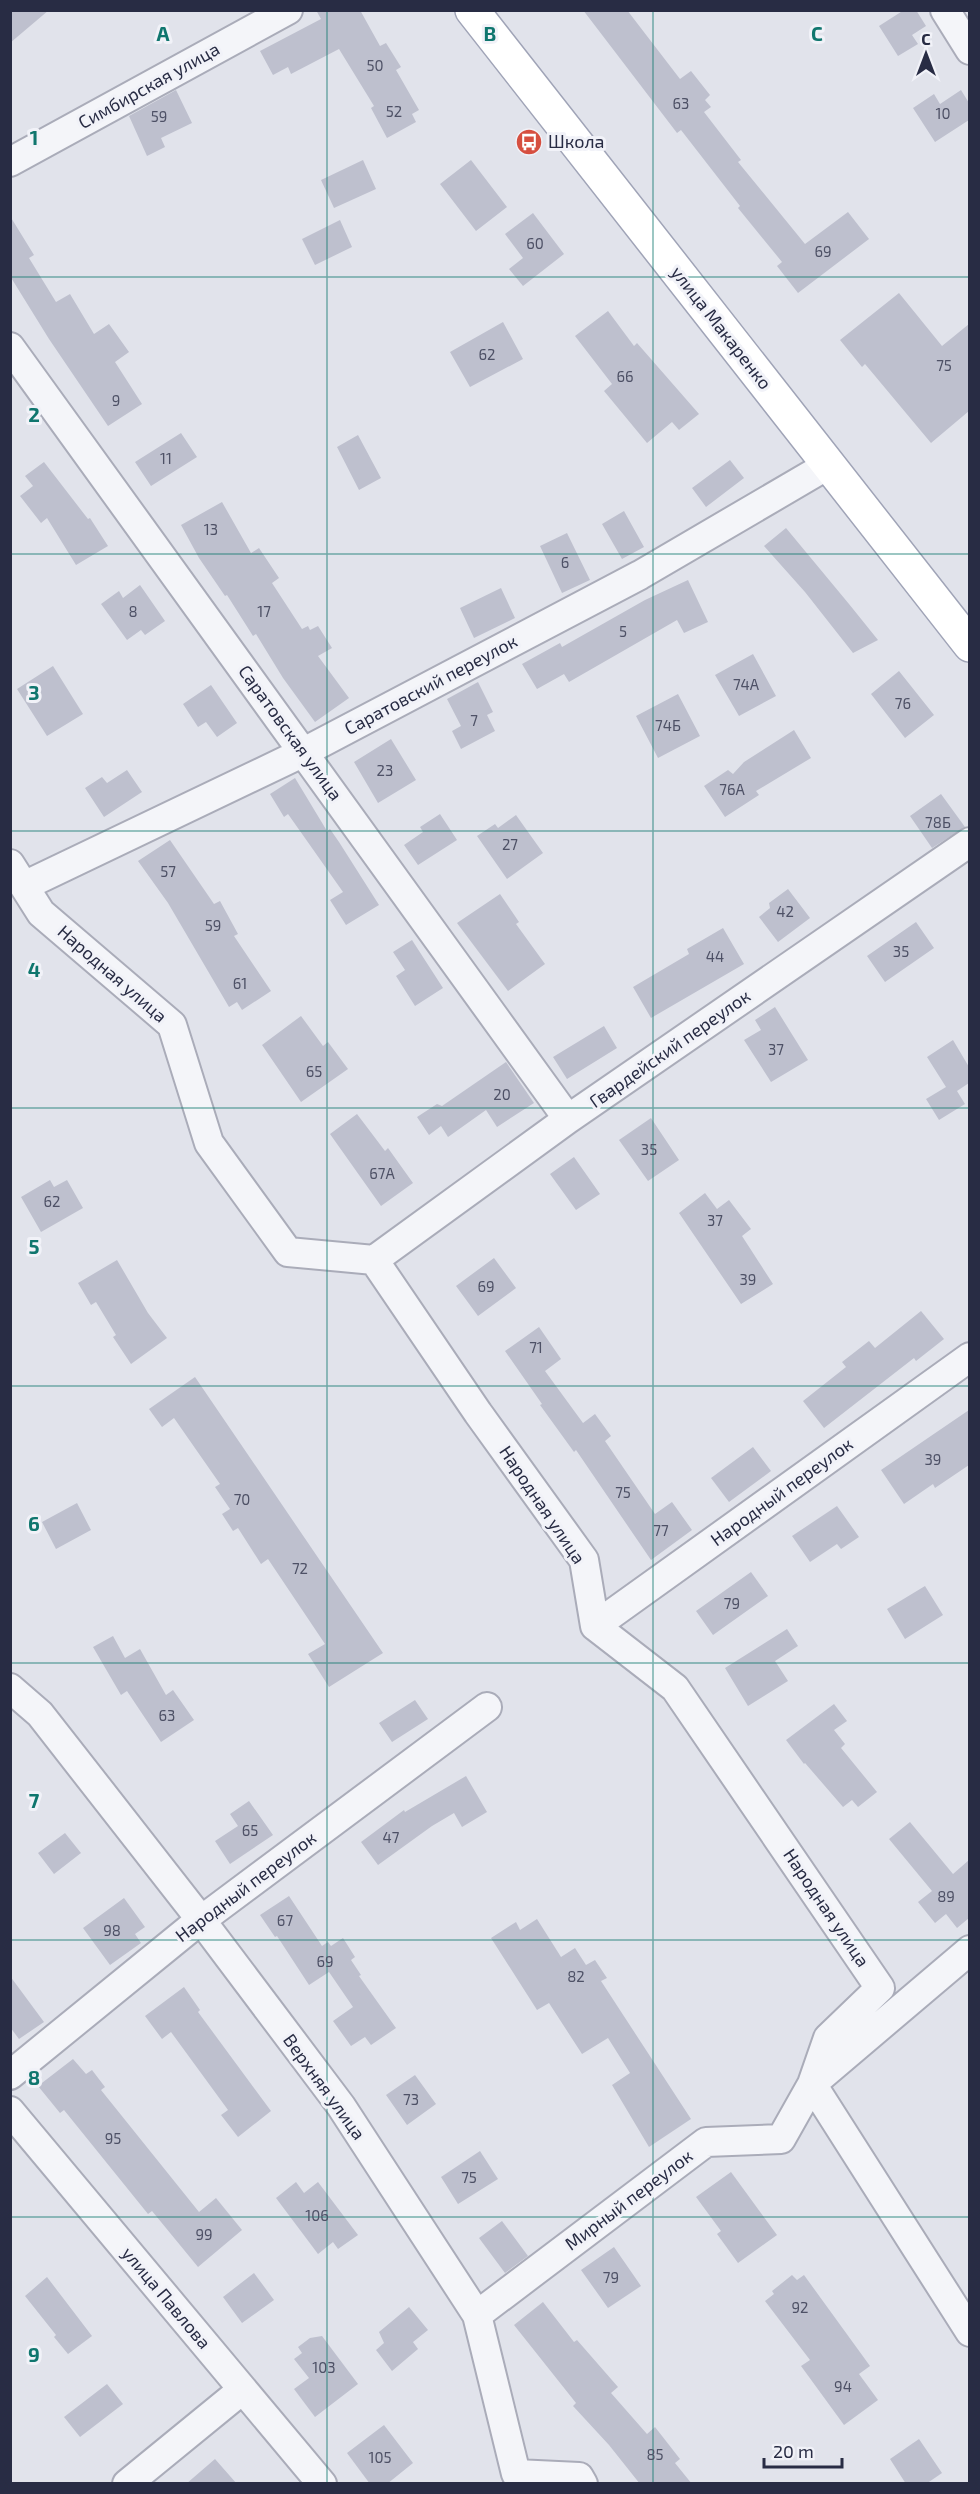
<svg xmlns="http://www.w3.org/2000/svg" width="980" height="2494" viewBox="0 0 980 2494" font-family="'Exo 2',sans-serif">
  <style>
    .building { fill: #bec0ce }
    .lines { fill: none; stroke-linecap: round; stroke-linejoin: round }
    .minor-casing { stroke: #aaacb9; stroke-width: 32 }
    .major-casing { stroke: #a0a4b7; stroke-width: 36 }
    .minor { stroke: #f4f5f9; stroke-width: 28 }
    .major { stroke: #fff; stroke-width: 33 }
    .grid { fill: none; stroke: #0f766e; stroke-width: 1.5; stroke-opacity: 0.55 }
    .labels { text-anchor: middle; stroke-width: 6; stroke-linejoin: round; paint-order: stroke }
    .number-label { font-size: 15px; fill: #4e5166 }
    .street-label { font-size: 18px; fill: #282c44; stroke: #f1f2f8 }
    .poi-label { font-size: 18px; fill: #282c44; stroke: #f1f2f8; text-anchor: start }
    .grid-label { font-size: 20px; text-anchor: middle; font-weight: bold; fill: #0f766e; stroke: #f1f2f8; stroke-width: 6; stroke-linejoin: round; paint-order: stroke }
  </style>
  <rect width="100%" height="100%" fill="#e1e3eb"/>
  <path class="building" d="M10,10H49L10,43Z
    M316,10H360L380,46L386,43L401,67L396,70L419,110L412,114L416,122L387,138L371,108L374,106L339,49L291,74L288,67L273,75L260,51L321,19Z
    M583,10H627L680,79L691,71L710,95L705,100L711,107L704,112L741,160L738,162L805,244L848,212L869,239L798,293L777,266L782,262L738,208L740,206L681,130L677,133Z
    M904,10H916L926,26L912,35L918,44L898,56L879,26Z
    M176,90L192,123L161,138L165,147L147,156L129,116Z
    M961,90L969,103V120L935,142L913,108L934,94L940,104Z
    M363,160L376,189L334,208L321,180Z
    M471,160L507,207L476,231L440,184Z
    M533,213L564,254L523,286L509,269L523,258L505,234Z
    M10,216L34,255L29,258L56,302L70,294L94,334L109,324L129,352L115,362L142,404L108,426L49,339L10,276Z
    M340,220L352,247L315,265L302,239Z
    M899,293L942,346L969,324V411L931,443L865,364L862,367L840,340Z
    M608,311L634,346L637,343L699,414L679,430L672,422L647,443L604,391L612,384L575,336Z
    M503,322L523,359L470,387L450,352Z
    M181,433L197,457L151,486L135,462Z
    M358,435L381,478L359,490L337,447Z
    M730,460L744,478L706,507L692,488Z
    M44,462L88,519L90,518L108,546L76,565L47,518L41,523L20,496L33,486L25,476Z
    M222,502L251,553L259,548L279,578L272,583L302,629L308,626L310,630L318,626L332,648L318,656L349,698L315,722L283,678L256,634L253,636L227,595L225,596L199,558L181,525Z
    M624,511L644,547L622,559L602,524Z
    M786,528L849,604L878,640L853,653L805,592L764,546Z
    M567,533L590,580L562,593L540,546Z
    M688,580L708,622L684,633L677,620L569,682L564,674L537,689L522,664L560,643L562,647L645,600Z
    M140,585L165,621L145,635L141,630L127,640L101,604L119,591L123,598Z
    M501,588L515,618L474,638L460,608Z
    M753,654L776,696L739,716L715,675Z
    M53,666L83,714L47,736L17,689Z
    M899,671L934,715L905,738L871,694Z
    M478,682L493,712L487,715L495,731L461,749L452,731L461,726L447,699Z
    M211,685L237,723L217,737L206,722L198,727L183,704Z
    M678,694L700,736L658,758L636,716Z
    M794,730L811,758L756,791L759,795L725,817L704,786L728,770L733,774L744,762Z
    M391,739L416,780L378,803L354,762Z
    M127,770L142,792L104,817L85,788L102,777L107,783Z
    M295,778L327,831L330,829L339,842L379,905L346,925L330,900L343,892L288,814L284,817L270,794Z
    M941,794L965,827L932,848L910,816Z
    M440,814L457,840L418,865L404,845L423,832L420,827Z
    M516,815L543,853L507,879L477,836L495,824L498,828Z
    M170,840L214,904L220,901L238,934L234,936L271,991L242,1010L237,1002L229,1007L168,903L138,861Z
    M788,889L810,918L778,942L759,917L770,908L769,903Z
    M500,894L519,922L516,924L545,964L508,991L457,923Z
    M916,922L934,948L885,982L867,956Z
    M723,928L744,964L651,1018L633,987L689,954L687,949Z
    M412,940L443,988L415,1006L396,976L405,970L393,952Z
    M775,1007L808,1060L771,1082L744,1040L761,1030L755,1020Z
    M301,1016L323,1046L328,1042L348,1069L301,1102L262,1045Z
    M604,1026L617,1048L567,1079L553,1057Z
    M953,1040L969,1067V1083L957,1091L965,1104L939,1120L926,1099L946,1087L927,1057Z
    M506,1062L534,1103L497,1127L486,1110L448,1137L441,1126L429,1135L417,1117L437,1104L442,1106Z
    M357,1114L385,1151L388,1148L413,1183L381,1206L330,1134Z
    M651,1118L679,1160L648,1181L619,1140Z
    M574,1157L600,1194L576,1210L550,1174Z
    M50,1180L54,1187L67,1180L83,1208L41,1232L21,1197Z
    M705,1193L717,1209L729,1200L751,1229L742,1236L773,1284L741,1304L679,1213Z
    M494,1258L516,1288L478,1316L456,1286Z
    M117,1260L148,1313L167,1338L131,1364L113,1337L116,1335L96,1302L91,1305L78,1283Z
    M921,1311L944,1339L916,1361L914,1358L824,1428L803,1401L846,1367L842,1362L869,1341L875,1348Z
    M539,1327L561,1359L545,1371L583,1423L595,1414L611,1436L605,1441L655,1514L672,1502L692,1530L651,1560L576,1450L574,1452L540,1405L542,1404L505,1351Z
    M195,1377L383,1653L329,1687L308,1654L325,1644L268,1559L261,1564L238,1528L233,1531L222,1514L230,1509L215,1487L220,1484L174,1418L162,1427L149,1409Z
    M969,1410V1465L935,1488L933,1484L904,1504L881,1470Z
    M753,1447L771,1471L729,1502L711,1478Z
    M77,1503L91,1530L56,1549L42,1522Z
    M837,1506L859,1537L841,1549L837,1544L810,1562L792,1536Z
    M751,1572L768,1596L713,1635L696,1611Z
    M925,1586L943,1615L905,1639L887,1609Z
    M787,1629L798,1646L775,1661L788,1681L748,1706L725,1668Z
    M113,1636L125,1658L140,1649L166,1695L173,1690L194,1720L161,1742L127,1691L121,1695L93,1647Z
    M415,1700L428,1719L392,1742L379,1723Z
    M834,1704L847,1721L834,1730L845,1744L841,1748L877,1792L858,1807L852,1800L843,1807L805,1763L804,1764L786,1740Z
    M466,1776L487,1812L462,1827L454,1813L432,1826L378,1865L361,1842L404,1810L405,1812Z
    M249,1801L273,1835L230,1864L215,1841L238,1826L230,1814Z
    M910,1822L953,1874L969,1860V1918L957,1928L946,1914L935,1923L918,1902L932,1891L889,1839Z
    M65,1833L81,1853L54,1874L38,1853Z
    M289,1896L322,1946L328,1942L331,1946L343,1938L355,1957L351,1960L361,1975L359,1976L396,2028L371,2045L365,2037L351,2046L333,2021L353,2007L329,1972L309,1985L277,1936L275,1937L260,1915Z
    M124,1898L145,1927L135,1934L141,1943L110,1965L83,1928Z
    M537,1919L561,1957L575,1948L586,1965L595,1960L607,1978L601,1981L691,2119L649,2147L612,2085L630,2073L608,2038L582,2054L549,2003L537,2010L491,1938L516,1922L520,1930Z
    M10,1976L44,2022L19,2039L10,2027Z
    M184,1987L200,2010L198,2012L271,2111L238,2137L221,2115L228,2110L171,2032L162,2039L145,2016Z
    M73,2059L86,2074L92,2070L105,2087L101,2090L199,2212L216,2198L242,2230L198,2267L152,2211L148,2214L64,2110L60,2113L38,2086Z
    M415,2075L436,2104L407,2125L386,2095Z
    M480,2151L498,2179L458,2204L441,2177Z
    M731,2172L777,2235L738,2263L717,2234L721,2231L696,2197Z
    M296,2182L304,2193L318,2182L358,2235L338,2249L333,2242L318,2254L276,2198Z
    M502,2221L528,2256L505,2273L479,2238Z
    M614,2247L641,2286L608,2308L581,2270Z
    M254,2273L274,2300L242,2323L223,2297Z
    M792,2275L797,2280L804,2275L870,2366L859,2374L878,2400L844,2425L801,2366L810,2360L765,2301L774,2294L772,2291Z
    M47,2277L92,2336L68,2354L54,2337L56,2335L25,2296Z
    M543,2302L574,2342L577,2340L618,2387L611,2393L647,2434L655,2427L680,2459L675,2463L692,2484H640L609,2445L573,2406L576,2403L514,2325Z
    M409,2307L428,2330L413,2342L418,2349L392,2371L376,2350L384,2343L379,2332Z
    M322,2336L358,2384L315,2417L294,2389L309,2378L294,2359L302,2353L298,2347L310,2338Z
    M107,2384L123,2404L80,2437L64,2417Z
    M384,2425L413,2463L387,2484H370L347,2453Z
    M919,2439L942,2473L926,2484H906L890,2459Z
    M215,2459L237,2484H186Z"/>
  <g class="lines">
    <defs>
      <path id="minor" d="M945,10L970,50
        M10,162L288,10
        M10,347L568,1119
        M10,864L41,913L172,1025L209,1143L288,1252L374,1260L478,1413L584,1560L595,1626L675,1688L880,1988L828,2038L812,2084L970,2332
        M24,886L304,752L640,575L828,465
        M374,1260L568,1119L970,842
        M595,1626L970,1357
        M10,1688L40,1714L201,1920L341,2106L477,2315L516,2474L579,2477L583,2484
        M10,2075L188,1930L487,1707
        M10,2111L322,2484
        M477,2315L706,2142L781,2139L812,2084L970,1950
        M127,2484L242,2390"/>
      <path id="major" d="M472,10L970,645"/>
    </defs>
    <use href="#minor" class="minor-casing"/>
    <use href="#major" class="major-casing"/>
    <use href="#minor" class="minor"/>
    <use href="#major" class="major"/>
  </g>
  <path class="grid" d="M327,10V2484M653,10V2484M10,277H970M10,554H970M10,831H970M10,1108H970M10,1386H970M10,1663H970M10,1940H970M10,2217H970"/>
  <defs>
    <symbol id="bus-disc" viewBox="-11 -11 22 22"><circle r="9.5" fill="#d64f40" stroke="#f1f2f8"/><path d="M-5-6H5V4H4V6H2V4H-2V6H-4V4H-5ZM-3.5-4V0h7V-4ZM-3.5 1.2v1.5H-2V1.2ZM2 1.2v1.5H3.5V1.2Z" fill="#fff"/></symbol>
  </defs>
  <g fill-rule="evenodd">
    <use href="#bus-disc" x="514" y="127" width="30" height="30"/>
  </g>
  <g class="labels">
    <g class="number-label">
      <text x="375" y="71">50</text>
      <text x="681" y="109">63</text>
      <text x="394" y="117">52</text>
      <text x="943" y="119">10</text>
      <text x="159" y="122">59</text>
      <text x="535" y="249">60</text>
      <text x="823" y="257">69</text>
      <text x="487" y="360">62</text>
      <text x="944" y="371">75</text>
      <text x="625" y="382">66</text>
      <text x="116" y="406">9</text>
      <text x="166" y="464">11</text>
      <text x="211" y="535">13</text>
      <text x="565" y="568">6</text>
      <text x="133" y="617">8</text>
      <text x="264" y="617">17</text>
      <text x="623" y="637">5</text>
      <text x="746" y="690">74А</text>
      <text x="903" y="709">76</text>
      <text x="474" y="726">7</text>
      <text x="668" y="731">74Б</text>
      <text x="385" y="776">23</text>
      <text x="732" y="795">76А</text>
      <text x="938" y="828">78Б</text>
      <text x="510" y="850">27</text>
      <text x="168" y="877">57</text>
      <text x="785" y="917">42</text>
      <text x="213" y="931">59</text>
      <text x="901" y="957">35</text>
      <text x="715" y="962">44</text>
      <text x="240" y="989">61</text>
      <text x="776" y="1055">37</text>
      <text x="314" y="1077">65</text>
      <text x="502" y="1100">20</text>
      <text x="649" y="1155">35</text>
      <text x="382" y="1179">67А</text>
      <text x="52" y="1207">62</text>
      <text x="715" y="1226">37</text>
      <text x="748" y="1285">39</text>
      <text x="486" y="1292">69</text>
      <text x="536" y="1353">71</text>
      <text x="933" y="1465">39</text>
      <text x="623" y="1498">75</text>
      <text x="242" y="1505">70</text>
      <text x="661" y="1536">77</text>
      <text x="300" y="1574">72</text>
      <text x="732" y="1609">79</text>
      <text x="167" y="1721">63</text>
      <text x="250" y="1836">65</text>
      <text x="391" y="1843">47</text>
      <text x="946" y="1902">89</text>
      <text x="285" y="1926">67</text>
      <text x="112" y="1936">98</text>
      <text x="325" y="1967">69</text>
      <text x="576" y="1982">82</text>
      <text x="411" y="2105">73</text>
      <text x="113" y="2144">95</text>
      <text x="469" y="2183">75</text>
      <text x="317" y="2221">106</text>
      <text x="204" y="2240">99</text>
      <text x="611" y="2283">79</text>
      <text x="800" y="2313">92</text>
      <text x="324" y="2373">103</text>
      <text x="843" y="2392">94</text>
      <text x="655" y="2460">85</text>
      <text x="380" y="2463">105</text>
    </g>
    <g class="street-label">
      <text transform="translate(149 86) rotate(-29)" y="6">Симбирская улица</text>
      <text transform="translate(721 328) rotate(52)" y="6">улица Макаренко</text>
      <text transform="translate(431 685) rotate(-28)" y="6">Саратовский переулок</text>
      <text transform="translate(290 733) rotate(54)" y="6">Саратовская улица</text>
      <text transform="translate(112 974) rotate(41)" y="6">Народная улица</text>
      <text transform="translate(670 1049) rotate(-35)" y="6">Гвардейский переулок</text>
      <text transform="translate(782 1492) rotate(-36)" y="6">Народный переулок</text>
      <text transform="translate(542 1505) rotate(56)" y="6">Народная улица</text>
      <text transform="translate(246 1887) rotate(-37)" y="6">Народный переулок</text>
      <text transform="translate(826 1908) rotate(56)" y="6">Народная улица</text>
      <text transform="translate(324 2087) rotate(54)" y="6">Верхняя улица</text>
      <text transform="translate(629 2200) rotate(-37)" y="6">Мирный переулок</text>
      <text transform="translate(166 2298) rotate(50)" y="6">улица Павлова</text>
    </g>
    <g class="poi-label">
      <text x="548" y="148">Школа</text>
    </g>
  </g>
  <g class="grid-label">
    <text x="163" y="41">A</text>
    <text x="490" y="41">B</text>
    <text x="817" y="41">C</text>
    <text x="34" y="145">1</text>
    <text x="34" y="422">2</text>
    <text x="34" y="700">3</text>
    <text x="34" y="977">4</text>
    <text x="34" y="1254">5</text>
    <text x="34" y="1531">6</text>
    <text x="34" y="1808">7</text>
    <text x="34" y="2085">8</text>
    <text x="34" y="2362">9</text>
  </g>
  <rect width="980" height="2494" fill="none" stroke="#282c44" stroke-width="24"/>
  <g transform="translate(926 54)" stroke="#f1f2f8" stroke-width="4.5" paint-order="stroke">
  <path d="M0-4.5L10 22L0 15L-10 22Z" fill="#282c44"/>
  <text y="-9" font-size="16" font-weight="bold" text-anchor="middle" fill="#282c44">С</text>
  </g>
  <path d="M764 2458v9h78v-9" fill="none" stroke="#282c44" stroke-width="3"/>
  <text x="773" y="2458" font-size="18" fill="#282c44" stroke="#f1f2f8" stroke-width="4.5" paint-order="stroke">20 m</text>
</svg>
